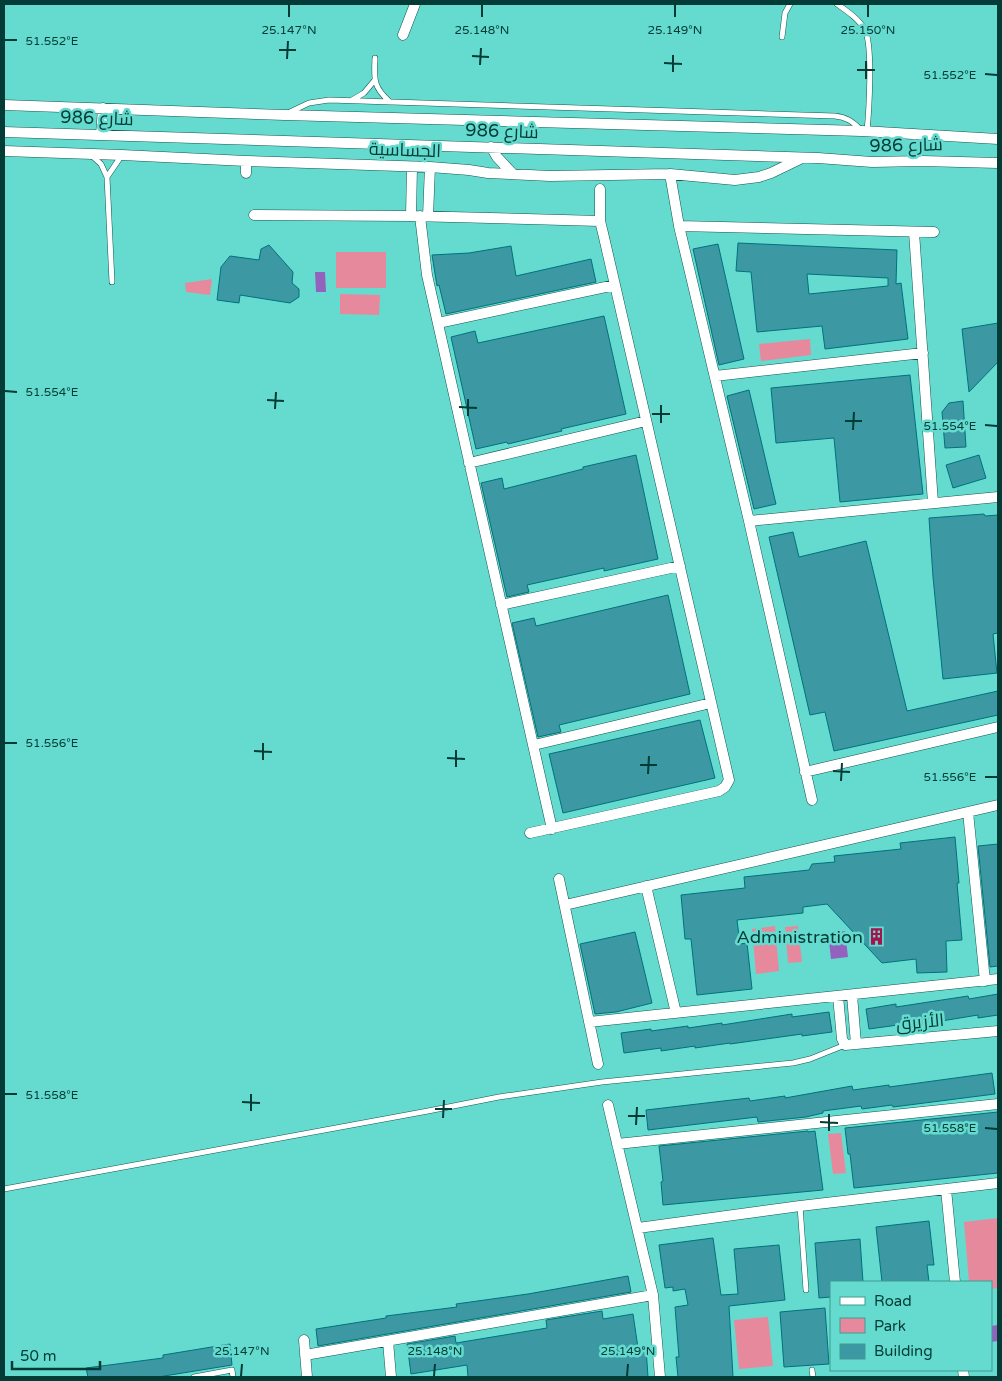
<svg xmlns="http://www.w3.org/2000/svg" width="1002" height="1381" viewBox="0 0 1002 1381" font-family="'Varela Round',Cairo,sans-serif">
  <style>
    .green { fill: #e7899d }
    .water { fill: #9362bf }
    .building { fill: #3c98a3; stroke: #00727d; fill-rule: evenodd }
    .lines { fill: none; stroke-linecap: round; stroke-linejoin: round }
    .service-casing { stroke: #135650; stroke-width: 6 }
    .minor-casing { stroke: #135650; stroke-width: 11 }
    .service { stroke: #fff; stroke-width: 5 }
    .minor { stroke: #fff; stroke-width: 10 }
    .ticks { fill: none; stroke: #033c37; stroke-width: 2 }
    .labels { text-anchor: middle; stroke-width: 5; stroke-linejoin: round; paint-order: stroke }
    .street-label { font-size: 18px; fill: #033c37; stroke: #65dbcf }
    .poi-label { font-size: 18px; fill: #033c37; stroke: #65dbcf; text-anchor: end }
    .ticks-label { font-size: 12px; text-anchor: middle; fill: #033c37; stroke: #65dbcf; stroke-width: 5; stroke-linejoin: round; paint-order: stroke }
  </style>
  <rect width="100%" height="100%" fill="#65dbcf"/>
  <path class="green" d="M336,252H386V288H336Z
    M212,279L210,295L186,292L185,283Z
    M340,294L380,295L379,315L340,314Z
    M810,339L811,355L761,361L759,344Z
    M775,926L779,971L756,974L752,929Z
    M798,926L802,962L788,963L785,927Z
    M841,1133L846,1173L833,1174L828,1134Z
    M998,1218V1288L991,1289V1282H969L964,1222Z
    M768,1317L773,1366L739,1369L734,1320Z"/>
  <path class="water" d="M315,272H325L326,292H316Z
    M845,931L848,957L831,959L828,933Z
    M998,1325V1341L991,1342V1326Z"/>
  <path class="building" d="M738,243L897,250L896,284L901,283L908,339L825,349L822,326L757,332L751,272L736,271ZM807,274L888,278V286L809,294Z
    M718,244L744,359L719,365L693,249Z
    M269,245L293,272L292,283L299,289V297L290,303L240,295L239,303L217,300L221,267L230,256L259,260L261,249Z
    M511,246L516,276L591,259L596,282L446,314L439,285L437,286L432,255L469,253Z
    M604,316L626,414L561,429L562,431L508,444L507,442L476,449L451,337L475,331L478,343Z
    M998,323V362L969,392L962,329Z
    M910,375L923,494L840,502L834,438L776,443L771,388Z
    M749,390L776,504L754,509L727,396Z
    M963,401L966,447L945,448L942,412L949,403Z
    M636,455L658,559L604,571V568L527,585L529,592L507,597L481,483L502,478L504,489L583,469V467Z
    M979,455L986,478L953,488L946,465Z
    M984,514L985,516L998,515V633L993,634L997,673L943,679L933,577L929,518Z
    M793,532L799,557L866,541L907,711L998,691V715L834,751L825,712L810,715L769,537Z
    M668,595L690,694L559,725L561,732L538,737L512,623L534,618L536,626Z
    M700,720L715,778L563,813L549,754Z
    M955,837L959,883H957L962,940L946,941L947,972L917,973L916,959L882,963L827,904L803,907V913L737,920L740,944L747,943L752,989L697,995L691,939H685L681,895L745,888L744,877L809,870L812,864L835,862L834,856L901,849L900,843Z
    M998,844V966L990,967L978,846Z
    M635,932L652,1003L616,1012L595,1014L580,944Z
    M998,994V1015L978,1018V1015L905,1027V1024L869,1029L866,1009L896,1004V1007L968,996L969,999Z
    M829,1012L832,1032L802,1036V1034L730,1044V1043L695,1048V1046L661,1051V1048L624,1053L621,1033L651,1029V1031L688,1026V1028L722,1023V1025L792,1014V1017Z
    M992,1073L995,1094L893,1107L892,1105L862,1109L861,1106L823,1111V1113L806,1117L758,1122L757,1117L648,1130L646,1110L749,1098L750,1101L785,1096V1098L852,1086L853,1090L889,1085V1087Z
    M998,1112V1173L854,1188L850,1154H848L845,1128Z
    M808,1131V1132L815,1131L823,1190L663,1205L661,1182L663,1181L659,1146Z
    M929,1221L934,1265H927L929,1282H882L876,1227Z
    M713,1238L721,1295L738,1294L734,1249L779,1245L785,1300L729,1306L733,1377H678L676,1357H679L675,1307L688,1305L685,1289L673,1291V1287L665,1288L659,1245Z
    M860,1239L863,1282H831V1297L819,1298L815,1243Z
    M628,1276L631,1292L318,1346L316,1329L386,1318V1316L457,1307L456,1304L528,1294Z
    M825,1308L829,1364L784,1367L780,1312Z
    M602,1311L603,1319L633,1314L638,1348H646L648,1377H468L467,1365L411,1374L407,1344L455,1336L456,1343L547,1328L546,1320Z
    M230,1344L232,1365L158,1377H88L86,1368L163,1358V1355Z"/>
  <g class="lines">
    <defs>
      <path id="service" d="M837,4C847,11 859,19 865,30C873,46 869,111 867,131
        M782,37L785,13L790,4
        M375,58C374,79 373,87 390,102
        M352,100L364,93L374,81
        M290,112L309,103L329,100L835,116C846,117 852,121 860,129
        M91,155L101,164L107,177L112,282
        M107,177L122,155
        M4,1189L428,1111L499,1097L602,1082L793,1063L810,1059L845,1045
        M800,1206L806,1290
        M812,1370L813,1377
        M194,1377L232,1370L233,1377"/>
      <path id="minor" d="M403,35L415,4
        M4,105L285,115L862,131L998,139
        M4,132L818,158L872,162L922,161L998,163
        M101,135L103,108
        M491,147L497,157L513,174
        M4,151L122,155L246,161L430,167L469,170L488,173L550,176L670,174L735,180L759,177L771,173L800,159
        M246,173V161
        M670,174L679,226L749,521L812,800
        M254,215L411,216L600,221
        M411,216L412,167
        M420,216L427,275L552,829
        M428,216L430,167
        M679,226L934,232
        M914,232L933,503
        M438,323L615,285
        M715,376L923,353
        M469,463L646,421
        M749,521L998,497
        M501,605L680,566
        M534,745L711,703
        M805,772L998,727
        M968,812L985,981
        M530,833L719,791L725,787L729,780L603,233L600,221V189
        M559,879L598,1064
        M646,886L676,1013
        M565,905L998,805
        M852,995L856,1044
        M838,996L842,1039L845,1045L998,1031
        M589,1022L998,979
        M608,1105L653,1295L660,1377
        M617,1144L998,1104
        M946,1189L955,1282
        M638,1228L800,1206L998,1183
        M304,1340L307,1377
        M388,1341L391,1377
        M305,1355L653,1295
        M963,1370L964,1377"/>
    </defs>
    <use href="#service" class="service-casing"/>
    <use href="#minor" class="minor-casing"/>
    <use href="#service" class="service"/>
    <use href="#minor" class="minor"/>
  </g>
  <path class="ticks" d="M289,17V5M482,17V5M675,17V5M868,17V5M5,40H17M279,50H296M472,56L489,57M287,59L288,41M664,63L682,64M480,65L481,48M857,70H875M673,72V55M985,74L997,75M866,79V61M5,391L17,392M267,400L284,401M459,407L477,408M275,409L276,392M652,414H670M468,416V399M845,421H862M661,423V405M985,425L997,426M853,430L854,412M5,743H17M254,751L272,752M447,758L465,759M263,760V743M640,765H657M456,767V750M833,771L850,772M648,774L649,756M985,777H997M841,781L842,763M5,1094H17M242,1102L260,1103M435,1109H452M251,1111V1094M628,1116H645M443,1118L444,1100M820,1122L838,1123M636,1125L637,1107M985,1128L997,1129M829,1131V1114M241,1376L242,1364M434,1376L435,1364M627,1376L628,1364"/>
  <defs>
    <symbol id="building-bare" viewBox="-9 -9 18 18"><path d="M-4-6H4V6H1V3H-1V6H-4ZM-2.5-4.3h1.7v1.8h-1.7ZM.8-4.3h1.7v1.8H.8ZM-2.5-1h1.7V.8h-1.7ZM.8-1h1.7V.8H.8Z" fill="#a6124b" stroke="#65dbcf" stroke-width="2.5" paint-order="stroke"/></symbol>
  </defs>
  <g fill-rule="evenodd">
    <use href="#building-bare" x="864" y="924" width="25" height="25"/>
  </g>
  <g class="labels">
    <g class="street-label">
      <text transform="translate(97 118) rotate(2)" y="6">شارع 986</text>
      <text transform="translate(502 131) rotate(2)" y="6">شارع 986</text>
      <text transform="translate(906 145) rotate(-1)" y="6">شارع 986</text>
      <text transform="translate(405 150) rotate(2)" y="6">الجساسية</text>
      <text transform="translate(920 1022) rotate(-5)" y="6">الأزيرق</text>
    </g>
    <g class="poi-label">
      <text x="863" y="943">Administration</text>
    </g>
  </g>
  <g class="ticks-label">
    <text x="289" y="34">25.147°N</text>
    <text x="482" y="34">25.148°N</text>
    <text x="675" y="34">25.149°N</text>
    <text x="868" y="34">25.150°N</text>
    <text x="52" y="45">51.552°E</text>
    <text x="950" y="79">51.552°E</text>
    <text x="52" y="396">51.554°E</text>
    <text x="950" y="430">51.554°E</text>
    <text x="52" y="747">51.556°E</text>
    <text x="950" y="781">51.556°E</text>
    <text x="52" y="1099">51.558°E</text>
    <text x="950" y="1132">51.558°E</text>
    <text x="242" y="1355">25.147°N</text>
    <text x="435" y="1355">25.148°N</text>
    <text x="628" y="1355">25.149°N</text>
  </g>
  <rect width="1002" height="1381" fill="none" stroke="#033c37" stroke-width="10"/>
  <rect x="830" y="1281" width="162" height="90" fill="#65dbcf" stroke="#3e9b92"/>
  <rect x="840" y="1297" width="25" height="8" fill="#ffffff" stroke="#3e9b92"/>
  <text x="874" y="1306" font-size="15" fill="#033c37">Road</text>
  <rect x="840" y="1318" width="25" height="15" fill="#e7899d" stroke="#3e9b92"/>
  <text x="874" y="1331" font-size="15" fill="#033c37">Park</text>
  <rect x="840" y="1344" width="25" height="15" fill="#3c98a3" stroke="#3e9b92"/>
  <text x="874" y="1356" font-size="15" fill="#033c37">Building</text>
  <path d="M12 1361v8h88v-8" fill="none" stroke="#033c37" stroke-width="2.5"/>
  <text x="20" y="1361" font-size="15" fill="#033c37" stroke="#65dbcf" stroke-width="4" paint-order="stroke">50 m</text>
</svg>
